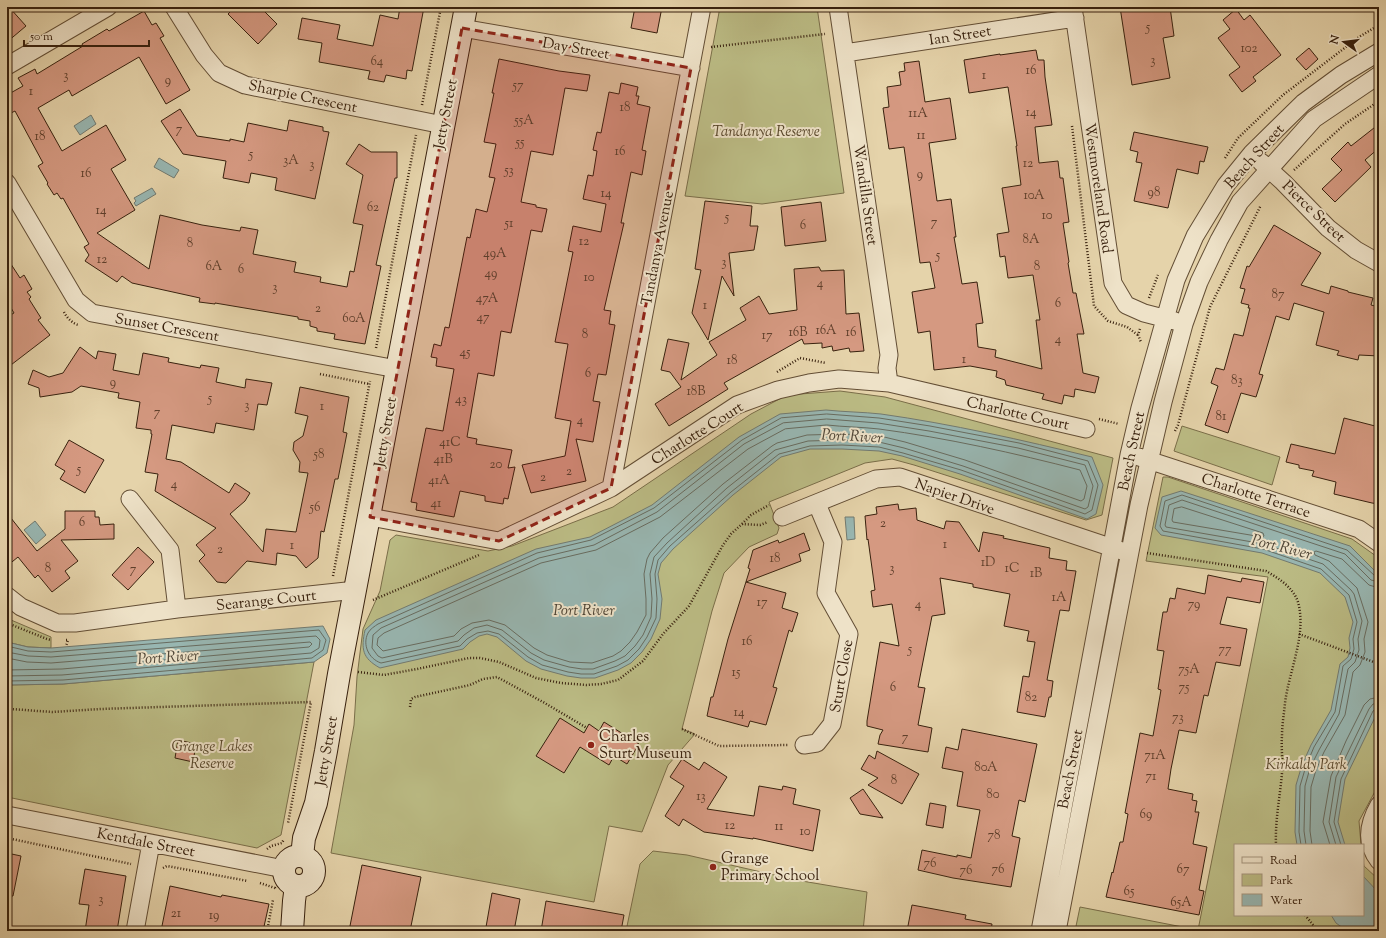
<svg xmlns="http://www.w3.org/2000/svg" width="1386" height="938" viewBox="0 0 1386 938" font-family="'Sorts Mill Goudy',serif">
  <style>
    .green { fill: #bbbb84; stroke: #7a6e49 }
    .water { fill: #98b6b1; stroke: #727a70 }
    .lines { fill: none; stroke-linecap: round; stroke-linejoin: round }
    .shore { stroke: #686c60; stroke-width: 1 }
    .building { fill: #d59981; stroke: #38210e }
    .street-casing { stroke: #634e35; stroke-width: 19 }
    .secondary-casing { stroke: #38210e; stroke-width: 24 }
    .path { stroke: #38210e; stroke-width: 2.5; stroke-dasharray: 1 2; stroke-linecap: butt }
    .street { stroke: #eee2c8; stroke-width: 17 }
    .secondary { stroke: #eee2c8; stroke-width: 22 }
    .marked { fill: #8f2418; fill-opacity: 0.2; stroke: #8f2418; stroke-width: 3; stroke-dasharray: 8 5; stroke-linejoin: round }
    .poi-dot { fill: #8f2418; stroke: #eee2c8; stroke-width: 1.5 }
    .labels { text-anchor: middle; stroke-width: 4; stroke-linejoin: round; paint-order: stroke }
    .number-label { font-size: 13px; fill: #5f3f2b }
    .street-label { font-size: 15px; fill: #38210e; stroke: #eee2c8 }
    .park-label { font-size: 15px; font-style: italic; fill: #59482c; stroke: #eee2c8 }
    .poi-label { font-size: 15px; fill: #38210e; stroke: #eee2c8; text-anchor: start }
    .water-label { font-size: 16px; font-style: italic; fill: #504637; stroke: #eee2c8 }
  </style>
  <rect width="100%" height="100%" fill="#e5d3aa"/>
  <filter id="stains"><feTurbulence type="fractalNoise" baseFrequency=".005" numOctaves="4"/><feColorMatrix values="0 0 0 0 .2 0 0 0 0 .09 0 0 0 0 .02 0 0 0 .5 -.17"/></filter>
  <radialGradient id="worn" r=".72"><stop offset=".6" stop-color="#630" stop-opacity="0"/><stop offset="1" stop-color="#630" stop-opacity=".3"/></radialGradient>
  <path class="green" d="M720,7H817L844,193L762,204L685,196Z
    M840,391L885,397L1113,458L1102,515L1086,520L914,465L892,459L865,463L769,502L779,528L777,534L749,547L724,573L712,611L682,729L695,734L668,765L642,832L609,826L594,902L331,853L354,725L357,677L363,629L380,591L390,540L396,535L488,551L512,546L613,507L751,414L787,395Z
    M1182,426L1280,457L1272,485L1174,451Z
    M1163,477H1168L1352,539L1376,556L1379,560V784L1359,821L1361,845H1235V915H1363V860L1364,866L1379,880V931H1075L1080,907L1198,930L1268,577L1146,561Z
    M7,617L11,620L51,637V648L28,647L7,642Z
    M314,662L281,835L257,848L7,797V685L63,684Z
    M653,851L687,855L796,880L867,892L863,931H626L640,864Z"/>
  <path class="water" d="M91,115L96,124L80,135L74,126Z
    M159,158L179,170L174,178L154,167Z
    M152,188L156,194L136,206L134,203L136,201L134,198Z
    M826,410C845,412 863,412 881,414C952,424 1022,440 1092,457L1103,485L1096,514L1087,519L960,474L902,456L879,451L842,449H810L781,457L733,495L673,549L661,563L658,574L662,599L660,619L651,639L642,652L631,663L618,670L595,678H581L567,676L541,669L526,661L497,637L487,634L479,636L470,642L463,649L380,668C362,658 361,649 365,630L376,620L536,549L590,537L652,505L739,437L780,414Z
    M1181,491L1350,546L1379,575V709L1345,779L1338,822L1345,845H1297L1295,832L1296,785L1302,765L1311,745L1331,710L1340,664L1348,657L1350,648L1349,638L1353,622L1345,597L1320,573L1262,553L1161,535L1155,528L1162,497Z
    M845,517H854L855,539L847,540Z
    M35,521L46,535L36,544L24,530Z
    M323,626L330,639L327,653L314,662L63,684L7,685V642L28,647L51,648Z
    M1363,876L1379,893V931H1347L1336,923L1331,915H1363Z"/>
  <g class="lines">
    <path class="shore" d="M827,414L879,418L930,426L1019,443L1088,461L1098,485L1092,510L1085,514L961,470L903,453L879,447L842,445L810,446L779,454L731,492L670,546L658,560L655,574L657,599L656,618L647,637L639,649L628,660L617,666L594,674H581L568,672L542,665L528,657L499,634L488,631L477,633L467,639L460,646L381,663C369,659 362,645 368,633C370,629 375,626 378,624L537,553L591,540L654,508L742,440L781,418Z
      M827,419L878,423L929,431L1018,448L1085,465L1093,486L1088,507L1085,509L963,466L904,448L879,442L842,440L808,441L775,450L727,488L667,543L654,557L650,574L652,599L651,617L643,635L635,646L625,656L615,661L593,669H582L569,667L544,660L531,653L502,630L487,625L474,628L464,635L458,641L382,658L378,656L372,648L373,635L381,628L539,558L594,545L657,512L744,444L783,423Z
      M827,425C844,427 862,427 879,429C947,438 1014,453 1080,470L1087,486L1084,499L1081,501L965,460L905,442L880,436L843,434L807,435L777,443L772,446L723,484L663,538L650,553L647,559L644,574L646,599V615L637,632L630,642L621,651L613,656L592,663L570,662L547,655L534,648L505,625L489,620L472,623L461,629L454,636L383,651L377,645L378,638L384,633L541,563L596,550L660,517L748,449L785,429Z
      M1182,507L1263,533L1264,536L1262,537L1173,522L1172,520L1174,509Z
      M7,646L28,651L51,652L319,630L326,640L323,650L312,658L63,680L7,681
      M7,652L28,656L51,657L316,636L320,640L319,648L311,653L62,675L7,676
      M7,658L27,662L51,663L310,642L312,644L309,647L62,669L7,670
      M1301,845L1299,832L1300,786L1306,766L1314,747L1335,712L1343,666L1351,659L1354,649L1353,639L1357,622L1349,595L1321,569L1263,549L1163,531L1160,526L1165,501L1182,495L1347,550L1375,576L1379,577
      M1306,845L1304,831L1305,786L1310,768L1319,750L1339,714L1348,669L1355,662L1359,650L1358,639L1362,621L1354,594L1351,590L1323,564L1264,544L1166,527L1165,525L1169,505L1182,500L1345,554L1371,580L1379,582
      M1312,845L1310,831L1311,787L1316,770L1324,752L1345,715L1353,672L1360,665L1365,652L1364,639L1368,622L1357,588L1329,561L1315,555L1314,552L1316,551L1342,559L1369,585L1379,588
      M1330,845L1323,822L1331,776L1346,741L1364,705L1370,699L1379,697
      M1336,845L1329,822L1336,777L1369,709L1373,704L1379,703
      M1341,845L1334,822L1341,779L1373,711L1376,709L1379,708"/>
  </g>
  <path class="building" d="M7,7H9L26,26L7,42Z
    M235,7H260L277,24L258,44L228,14Z
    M400,7H424L412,71L407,70L406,79L386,75L384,82L368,79L370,71L319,62L322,43L298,39L302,18L340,25L337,39L373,46L380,15L398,19Z
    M635,7H662L657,33L631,28Z
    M1120,7H1170L1174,36L1163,38L1170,78L1132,85Z
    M1236,9L1244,20L1250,15L1281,55L1253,77L1256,81L1242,92L1229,75L1240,67L1218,38L1230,29L1223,20Z
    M144,11L152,25L156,23L164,36L160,38L190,90L166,104L139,57L72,96L69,90L38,108L62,151L106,125L126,160L111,169L135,210L97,233L149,269L160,215L202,225L240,231L241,227L258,230L253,254L296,262L294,272L321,277L320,282L347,287L350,271L354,272L363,225L353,223L363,175L346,164L359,144L371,152H397V178H395L376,265L381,266L365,344L334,339L335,334L317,331V328L310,326V321L298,319V317L215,303V304L199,302L200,298L132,283L122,276L117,282L85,261L89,255L84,247L89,244L63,198L61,199L57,193L54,195L47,184L48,183L38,166L43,163L15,111L7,115V95L23,86L18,78L35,69L37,74L83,46L82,44L107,29L109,31Z
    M1309,48L1318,59L1306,70L1296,59Z
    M1036,50L1038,60H1044L1045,77L1052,125L1035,127L1039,163L1058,161L1060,178H1063L1069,222L1063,223L1069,262L1068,263L1073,293H1076L1084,334H1077L1083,373L1099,377L1095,393L1075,389L1074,397L1064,395L1062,404L1042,399L1044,394L1006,385L1005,380L996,377L997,371L970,366L934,370L930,331L918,333L912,292L935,288L930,262L920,263L904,147L889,149L883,108L889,107L887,87L901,85L899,72L905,71L904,63L919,61L925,102L950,98L956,139L929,143L937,201L951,199L956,237H954L962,284L977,282L983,323L976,324L978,347L996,350L995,357L1042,369L1036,320H1040L1033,275L1008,278L1005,256L1000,257L997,234L1009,232L1002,188L1021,185L1016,146H1017L1008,87L969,93L964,60L1000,54V55Z
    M499,59L559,71L590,75L587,91L565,88L553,155L531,151L521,202L536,205V207L547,209L542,232L531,230L511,333L501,331L494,376L478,373L467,437L477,439L476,444L512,450L508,468L515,467L508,499L504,498L503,504L485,501V496L460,491L454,517L416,510L417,503L411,502L426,428L443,431L454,369L436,366L437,358L431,357L434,344L441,346L445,327L449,328L467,237L470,238L476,209L487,212L495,178L489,177L496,144L484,142L494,93H492Z
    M621,83L638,87L636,96H639L637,104L650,107L642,150L646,151L642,175L631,172L621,223H624L604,310L611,311L609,324L615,325L606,375L598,374L593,401L600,402L593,442L576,439L586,481L531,493L522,465L565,456L571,421L555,418L568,344L555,342L573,252L568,251L573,226L601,232L606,204L583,199L588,175L593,176L597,151L593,150L597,132L601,133L609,92L619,94Z
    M180,109L197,136L230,141V139L244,142L248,123L287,131L289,120L323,127V131L329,132L315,199L275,190L277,178L251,173L249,183L223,178L226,161L183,154L161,121Z
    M1379,124V148L1365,160L1371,167L1335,202L1322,189L1342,170L1331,159L1348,142L1351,146Z
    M1134,132L1208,147L1204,162L1200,161L1198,174L1177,169L1168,208L1134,201L1142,163L1136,162L1138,152L1130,150Z
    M705,201L752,206L750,226H758L754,250L729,253L734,296L722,276L708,340L692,313L701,270L695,269Z
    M821,202L826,241L785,246L781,207Z
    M1274,225L1321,253L1301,285L1329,294L1331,286L1348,291V292L1373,298L1371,305L1379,307V356L1359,355L1358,360L1337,355L1339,351L1316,345L1324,312L1294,303L1289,320L1276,316L1259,374L1263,375L1256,397L1241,393L1228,433L1205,425L1218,386L1211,383L1216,368L1224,370L1234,334L1243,336L1250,308H1248L1249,305L1241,303L1245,289L1240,288L1247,266L1249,267Z
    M7,258L20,278L24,275L32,289L27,292L31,297L29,299L41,318L38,320L50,335L7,368V317L14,313L7,301Z
    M819,267L821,271L844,270L846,314L859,313L864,351L850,352L849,348L833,351L832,346L822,348V343L804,344L802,339L724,383L728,389L669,426L655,404L681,387L670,372L661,370L668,339L689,343L681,380L717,355L709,342L746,320L740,308L759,296L769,314L797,310L794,269Z
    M80,347L96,359L98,351L116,354L113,370L139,375L143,353L169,358L168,362L200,368L201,365L219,368L216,382L245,388L246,379L272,383L267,405L258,404L254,430L216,423L214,433L172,425L166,459L181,462L229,493L235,483L250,493L245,501L230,514L263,552L266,529L296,532L308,473L299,472L300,462L293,450L294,442L303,436L308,416L295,413L300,387L349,397L343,432L347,433L338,479H335L324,532L321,531L318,558L306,568L296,556L277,553L276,565L247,561L226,583L217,582L199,561L205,555L196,545L216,528L155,491L158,474L145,472L152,434H151V430L136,428L140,402L118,398L119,393L81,386L72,392L40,397L39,388L28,384L33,370L49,377L63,373Z
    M1344,418L1379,427V504L1372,503L1334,494L1336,482L1312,476L1314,471L1299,468V465L1286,462L1291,444L1335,454Z
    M69,440L104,460L85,493L60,479L65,471L55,465Z
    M898,504L899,510L916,508L917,520L944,529L946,521L959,522L979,552L983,532L1004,536L1003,538L1050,548L1049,558L1067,561L1066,570L1076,571L1069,611L1060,610L1047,680L1053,681L1051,697H1049L1045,717L1017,712L1023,676L1029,677L1035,642L1027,641L1029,631L1004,626L1010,594L973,587V584L940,578L945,614L932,616L918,687L925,688L918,725L932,728L928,752L878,744L880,735L883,730L867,726V721L880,642L899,646L892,604L873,607L871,591L875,590L868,539L867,540L865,516L877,514L876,507Z
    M65,511H95V517H99L100,525L114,524V539L61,540L78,561L65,571L70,578L52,592L38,575L35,578L18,557L7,566V513L37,551L65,529Z
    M804,533L810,550L799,554L801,561L746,582L786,593L782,608L798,613L792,632L789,630L773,687L777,688L766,725L750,721L748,727L707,716L711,697H713L728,639L750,569L748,568L753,550L778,540L779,543Z
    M138,547L154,562L128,590L112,575Z
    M1208,575L1241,582L1242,578L1264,582L1260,603L1227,597L1220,624L1247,629L1240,666L1216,662L1208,696L1204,695L1196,733L1179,730L1171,769L1168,789L1193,794L1192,800L1197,801L1195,812H1199L1193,844L1207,847L1199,890L1204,891L1199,915L1106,897L1112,872L1113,873L1120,842H1123L1128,814L1125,813L1140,733L1153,736L1161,690L1158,689L1164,651L1157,650L1163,612H1167L1170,598L1175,599L1177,588L1205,594Z
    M560,718L584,733L589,724L599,731L604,722L639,744L627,764L614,756L609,765L580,747L564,773L536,756Z
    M962,729L1037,744L1025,802L1019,800L1012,836L1020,838L1011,887L953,878L918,870L922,850L957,857V855L971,858L980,810L957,806L963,772L942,768L946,747L958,750Z
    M178,740L196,744L193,762L175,758Z
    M877,751L919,774L902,804L868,785L878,778L861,769L869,755L875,759Z
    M682,759L699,770L704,762L727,777L707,809L754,816L759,786L782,790L783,786L796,789L793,804L820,810L813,851L753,838V839L704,832L683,819L679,826L665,816L684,786L670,777Z
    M863,789L883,818L860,814L850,798Z
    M930,803L946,806L943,828L926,825Z
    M7,853L21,856L13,896H7Z
    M362,865L421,877L410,931H349Z
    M85,869L126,876L117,931H85L89,905L79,904Z
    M170,886L221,897L222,895L269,904L263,931H161Z
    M492,893L520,899L514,931H504L486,927Z
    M546,901L624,915L621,931H541Z
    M912,905L966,915L965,919L992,924L991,931H907Z"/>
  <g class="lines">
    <defs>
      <path id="street" d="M174,7L204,55L219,73L245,85L443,125
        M838,7L889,355L887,368L889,383
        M1073,7L1113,283L1126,305L1144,313L1175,321
        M462,28L691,68
        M845,53L1075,18
        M7,66L108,7
        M1261,162L1283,182L1328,228L1356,250L1379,263
        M7,183L76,300L92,313L397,369
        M1139,457L1359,529L1379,543
        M611,488L702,7
        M370,517L499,541L611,488L737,405L778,390L809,383L839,379L889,383L1086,429
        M782,517L876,479L900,477L1122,551
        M7,596L21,607L57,623H75L177,609L170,550L130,499
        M177,609L356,590
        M804,745L817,743L832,724L849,634L826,593L833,542L817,504
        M1379,805C1368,824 1365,843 1379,861
        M7,815L284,869
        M135,931L151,843
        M1040,931L1129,455L1140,408L1176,280L1195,236L1226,185L1252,153L1303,103L1341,75L1379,52
        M1057,931L1139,505L1163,402L1184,324L1199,282L1219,240L1240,202L1314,119L1379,75"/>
      <path id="secondary" d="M302,856L304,838L316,803L326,751L339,674L466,7
        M284 871a15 15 0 1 1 30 0a15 15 0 1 1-30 0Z
        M292,931L294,901L296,886"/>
    </defs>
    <use href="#street" class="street-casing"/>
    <use href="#secondary" class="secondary-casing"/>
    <path class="path" d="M711,47L825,34
      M422,105L441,7
      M1072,126L1094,306L1108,321L1127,327L1138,335
      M1225,158L1238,138L1283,95L1359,37L1379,25
      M1294,170L1345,124L1379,101
      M1149,298L1158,275
      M64,312C67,318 73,324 79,325
      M1140,329L1138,335L1141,342
      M376,348L416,135
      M777,372L800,358L826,363
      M320,374L369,384
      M1099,419L1119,424
      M1175,431L1178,425L1210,307L1261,205
      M742,524L751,515L769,505
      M1147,553L1266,571C1278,578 1293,587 1298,602C1307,634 1289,671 1285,703C1284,714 1282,725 1282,736C1281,748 1283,760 1282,773C1280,797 1275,820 1276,845
      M333,576L370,381
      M373,600L479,555
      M7,623L47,639L51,640
      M1299,634L1379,664
      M66,640H68L66,646
      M358,672L384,675L417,669L469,658H480L499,662L536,678L561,683L586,685L601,684L618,680L643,661L663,634L689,606L723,545L731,534L742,524L760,525L768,522
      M410,707L411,699L415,697L470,685L483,679L497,677L543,702L587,728
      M7,708L11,709L52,712L100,709L311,702L288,823
      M682,729L719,746L788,745
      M7,838L131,864
      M267,849L271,846L282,843L284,839
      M163,868L167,866L248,881
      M260,883L275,888V889
      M1305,915L1318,931
      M267,931L273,900"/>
    <use href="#street" class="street"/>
    <use href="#secondary" class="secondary"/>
  </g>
  <path class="marked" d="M462,28L691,68L611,488L499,541L370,517Z"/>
  <g class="poi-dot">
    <circle cx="591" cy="745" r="4"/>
    <circle cx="713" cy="867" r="4"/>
  </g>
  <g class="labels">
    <g class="number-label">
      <text x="1148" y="31">5</text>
      <text x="1249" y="52">102</text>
      <text x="1153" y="64">3</text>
      <text x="377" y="65">64</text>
      <text x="1031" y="74">16</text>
      <text x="66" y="79">3</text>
      <text x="984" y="79">1</text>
      <text x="168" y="84">9</text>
      <text x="518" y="89">57</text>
      <text x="31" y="95">1</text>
      <text x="625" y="111">18</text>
      <text x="1031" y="116">14</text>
      <text x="918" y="117">11A</text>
      <text x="524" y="124">55A</text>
      <text x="179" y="133">7</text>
      <text x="921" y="139">11</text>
      <text x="40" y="140">18</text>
      <text x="520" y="146">55</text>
      <text x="620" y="155">16</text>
      <text x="251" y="158">5</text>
      <text x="291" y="164">3A</text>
      <text x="1028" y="167">12</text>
      <text x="312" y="168">3</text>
      <text x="509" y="174">53</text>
      <text x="86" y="177">16</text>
      <text x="920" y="178">9</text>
      <text x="1154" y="196">98</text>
      <text x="606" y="197">14</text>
      <text x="1034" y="199">10A</text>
      <text x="373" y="211">62</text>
      <text x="101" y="214">14</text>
      <text x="1047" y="219">10</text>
      <text x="727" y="221">5</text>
      <text x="934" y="226">7</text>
      <text x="509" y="227">51</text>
      <text x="803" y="229">6</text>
      <text x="1031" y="243">8A</text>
      <text x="584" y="245">12</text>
      <text x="190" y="247">8</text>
      <text x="495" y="257">49A</text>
      <text x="938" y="259">5</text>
      <text x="102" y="263">12</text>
      <text x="724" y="266">3</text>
      <text x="214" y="270">6A</text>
      <text x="1037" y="270">8</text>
      <text x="241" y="273">6</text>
      <text x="491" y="277">49</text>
      <text x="589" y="281">10</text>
      <text x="820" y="287">4</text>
      <text x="275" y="291">3</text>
      <text x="1278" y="298">87</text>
      <text x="487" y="302">47A</text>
      <text x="1058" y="307">6</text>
      <text x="705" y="309">1</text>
      <text x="318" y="312">2</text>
      <text x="483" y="321">47</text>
      <text x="354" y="322">60A</text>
      <text x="826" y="334">16A</text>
      <text x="798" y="336">16B</text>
      <text x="851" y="336">16</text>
      <text x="585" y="338">8</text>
      <text x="767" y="339">17</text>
      <text x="1058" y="343">4</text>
      <text x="465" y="356">45</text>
      <text x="964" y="363">1</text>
      <text x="732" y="364">18</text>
      <text x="588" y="377">6</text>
      <text x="1237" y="384">83</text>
      <text x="113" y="386">9</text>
      <text x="696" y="395">18B</text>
      <text x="210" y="402">5</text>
      <text x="461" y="403">43</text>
      <text x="247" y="409">3</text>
      <text x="322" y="410">1</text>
      <text x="157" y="416">7</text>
      <text x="1221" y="420">81</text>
      <text x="580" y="424">4</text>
      <text x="450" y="446">41C</text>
      <text x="319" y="458">58</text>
      <text x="443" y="463">41B</text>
      <text x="496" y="468">20</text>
      <text x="79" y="473">5</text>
      <text x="569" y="475">2</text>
      <text x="543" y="481">2</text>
      <text x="439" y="484">41A</text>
      <text x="174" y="488">4</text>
      <text x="436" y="507">41</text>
      <text x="315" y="511">56</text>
      <text x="82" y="526">6</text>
      <text x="883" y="527">2</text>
      <text x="945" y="548">1</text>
      <text x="292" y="549">1</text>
      <text x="220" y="553">2</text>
      <text x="775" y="562">18</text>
      <text x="988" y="566">1D</text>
      <text x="48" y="572">8</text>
      <text x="892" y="572">3</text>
      <text x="1012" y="572">1C</text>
      <text x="133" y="573">7</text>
      <text x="1036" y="577">1B</text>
      <text x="1059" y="601">1A</text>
      <text x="762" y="606">17</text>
      <text x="918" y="608">4</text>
      <text x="1194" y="608">79</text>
      <text x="747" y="645">16</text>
      <text x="910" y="653">5</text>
      <text x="1225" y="653">77</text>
      <text x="1189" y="673">75A</text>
      <text x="736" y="676">15</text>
      <text x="893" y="691">6</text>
      <text x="1184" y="691">75</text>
      <text x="1031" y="701">82</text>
      <text x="739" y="716">14</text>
      <text x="1178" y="721">73</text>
      <text x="905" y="741">7</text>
      <text x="1155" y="759">71A</text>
      <text x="986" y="771">80A</text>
      <text x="1151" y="780">71</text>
      <text x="894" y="784">8</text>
      <text x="993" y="798">80</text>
      <text x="701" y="800">13</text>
      <text x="1146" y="818">69</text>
      <text x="730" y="829">12</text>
      <text x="779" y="830">11</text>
      <text x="805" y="835">10</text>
      <text x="994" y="839">78</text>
      <text x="930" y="867">76</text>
      <text x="998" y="873">76</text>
      <text x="1183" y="873">67</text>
      <text x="966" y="874">76</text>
      <text x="1129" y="895">65</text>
      <text x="101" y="903">3</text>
      <text x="1181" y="906">65A</text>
      <text x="176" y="917">21</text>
      <text x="214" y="919">19</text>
    </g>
    <g class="street-label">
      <text transform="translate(960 35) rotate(-9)" y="5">Ian Street</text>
      <text transform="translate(576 48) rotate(10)" y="5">Day Street</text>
      <text transform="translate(303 96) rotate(12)" y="5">Sharpie Crescent</text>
      <text transform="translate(445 114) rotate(-79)" y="5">Jetty Street</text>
      <text transform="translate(1254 156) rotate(-48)" y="5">Beach Street</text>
      <text transform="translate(1099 188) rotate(82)" y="5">Westmoreland Road</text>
      <text transform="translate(866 195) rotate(82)" y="5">Wandilla Street</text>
      <text transform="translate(1314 211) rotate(44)" y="5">Pierce Street</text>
      <text transform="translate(657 248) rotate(-79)" y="5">Tandanya Avenue</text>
      <text transform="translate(167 327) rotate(10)" y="5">Sunset Crescent</text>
      <text transform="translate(1018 413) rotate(13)" y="5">Charlotte Court</text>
      <text transform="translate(385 432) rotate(-80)" y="5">Jetty Street</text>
      <text transform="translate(697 433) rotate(-32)" y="5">Charlotte Court</text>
      <text transform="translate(1131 451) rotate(-78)" y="5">Beach Street</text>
      <text transform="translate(1256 495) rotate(18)" y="5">Charlotte Terrace</text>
      <text transform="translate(955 496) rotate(19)" y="5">Napier Drive</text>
      <text transform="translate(266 600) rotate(-6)" y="5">Searange Court</text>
      <text transform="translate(841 676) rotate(-80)" y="5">Sturt Close</text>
      <text transform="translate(326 751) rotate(-80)" y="5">Jetty Street</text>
      <text transform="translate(1070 769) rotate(-79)" y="5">Beach Street</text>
      <text transform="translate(146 842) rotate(11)" y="5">Kentdale Street</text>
    </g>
    <g class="park-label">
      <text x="766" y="136">Tandanya Reserve</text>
      <text x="212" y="751">Grange Lakes<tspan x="212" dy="17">Reserve</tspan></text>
      <text x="1306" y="769">Kirkaldy Park</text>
    </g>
    <g class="poi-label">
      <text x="599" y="741">Charles<tspan x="599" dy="17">Sturt Museum</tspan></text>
      <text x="721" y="863">Grange<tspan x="721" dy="17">Primary School</tspan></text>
    </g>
    <g class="water-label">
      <text transform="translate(852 435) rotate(3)" y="6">Port River</text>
      <text transform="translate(1282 546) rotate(14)" y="6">Port River</text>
      <text x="584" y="615">Port River</text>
      <text transform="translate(168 656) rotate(-4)" y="6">Port River</text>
    </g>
  </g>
  <rect width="1386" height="938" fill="none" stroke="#e5d3aa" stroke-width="24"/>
  <rect x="8" y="8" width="1370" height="922" fill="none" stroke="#38210e" stroke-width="2"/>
  <rect x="12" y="12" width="1362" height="914" fill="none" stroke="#38210e"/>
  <rect x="1234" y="844" width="130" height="72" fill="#eee2c8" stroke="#a5957e"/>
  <rect x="1242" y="857" width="20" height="6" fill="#eee2c8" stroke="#a5957e"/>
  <text x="1270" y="864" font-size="12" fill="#38210e">Road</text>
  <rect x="1242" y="874" width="20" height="12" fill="#bbbb84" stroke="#a5957e"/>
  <text x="1270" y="884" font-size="12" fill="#38210e">Park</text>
  <rect x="1242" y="894" width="20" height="12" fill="#98b6b1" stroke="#a5957e"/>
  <text x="1270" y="904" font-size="12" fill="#38210e">Water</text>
  <g transform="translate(1344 42) rotate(284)" stroke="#eee2c8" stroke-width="3" paint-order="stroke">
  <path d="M0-3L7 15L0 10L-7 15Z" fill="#38210e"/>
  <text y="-6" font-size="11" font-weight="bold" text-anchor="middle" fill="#38210e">N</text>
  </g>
  <path d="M24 40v6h125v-6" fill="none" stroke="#38210e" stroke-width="2"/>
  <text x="30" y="40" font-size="12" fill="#38210e" stroke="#eee2c8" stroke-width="3" paint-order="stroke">50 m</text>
  <rect width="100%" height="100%" filter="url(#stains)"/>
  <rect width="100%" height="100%" fill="url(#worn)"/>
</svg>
